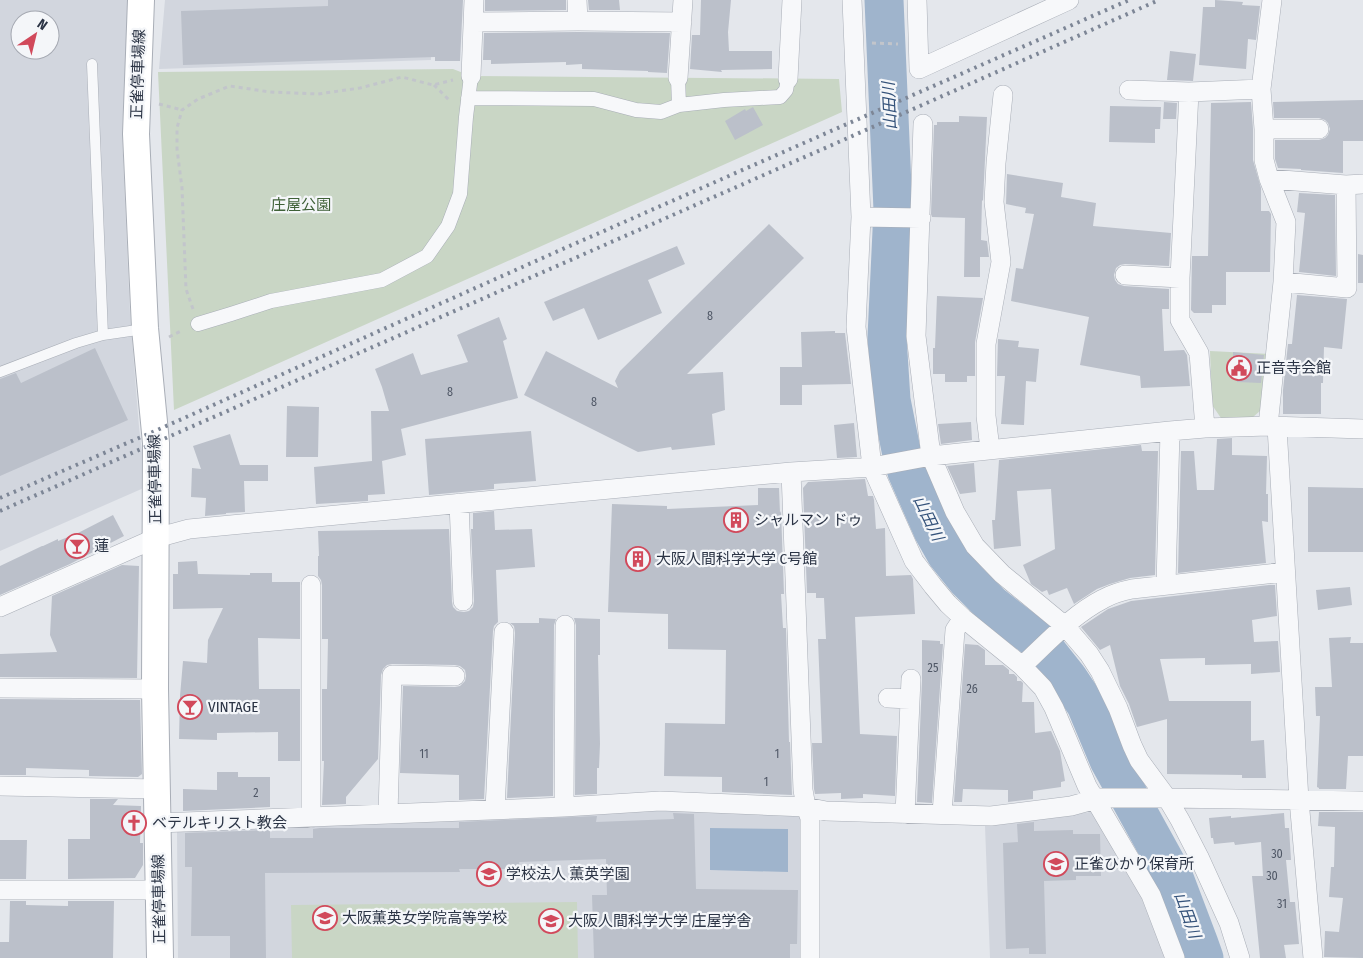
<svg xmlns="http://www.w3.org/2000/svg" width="1363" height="958" viewBox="0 0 1363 958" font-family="'Fira Sans Condensed','Noto Sans JP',sans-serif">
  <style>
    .built { fill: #d2d6de; fill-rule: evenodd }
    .green { fill: #c9d6c5 }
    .water { fill: #9fb4cc }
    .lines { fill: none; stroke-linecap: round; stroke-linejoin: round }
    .river { stroke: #9fb4cc; stroke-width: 39 }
    .building { fill: #bbc0ca }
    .service-casing { stroke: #a9aeb7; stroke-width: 11 }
    .pedestrian-casing { stroke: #a9aeb7; stroke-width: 15 }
    .minor-casing { stroke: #a9aeb7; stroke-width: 20 }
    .secondary-casing { stroke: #a9aeb7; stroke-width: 28 }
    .path { stroke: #c2c5cb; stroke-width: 3; stroke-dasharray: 4 4; stroke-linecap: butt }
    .service { stroke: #f7f8fa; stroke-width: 10 }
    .pedestrian { stroke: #f7f8fa; stroke-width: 14 }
    .minor { stroke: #f7f8fa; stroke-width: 19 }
    .secondary { stroke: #fff; stroke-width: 26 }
    .rail { stroke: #7d8696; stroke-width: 4; stroke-dasharray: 2.5 5; stroke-linecap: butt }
    .labels { text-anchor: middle; stroke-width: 4.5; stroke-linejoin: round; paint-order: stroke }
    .number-label { font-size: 12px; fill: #4f5766 }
    .street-label { font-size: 15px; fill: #2b3445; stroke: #f4f6f9 }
    .park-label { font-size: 15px; fill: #3f6138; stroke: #f4f6f9 }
    .poi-label { font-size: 15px; fill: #2b3445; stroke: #f4f6f9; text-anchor: start }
    .water-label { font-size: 16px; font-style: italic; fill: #34527a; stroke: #f4f6f9 }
  </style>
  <rect width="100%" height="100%" fill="#e4e7ec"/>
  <path class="built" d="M0,0H129L122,134L130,314L139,427L146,487L0,551ZM20,20H50V50H20Z
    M165,0H431V60L159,69Z
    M663,809L800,816L802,917L801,958H178L177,831Z
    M1097,811L1145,901L1167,958H990L985,826L1015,823Z"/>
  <path class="green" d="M453,69L471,76L839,79L842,112L174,410L158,72Z
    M1210,351L1270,354L1261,410L1252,418H1221L1212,405Z
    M577,902L578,958H292L291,905Z"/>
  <path class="water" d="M710,828L788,829V872L710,870Z"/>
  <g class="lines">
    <path class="river" d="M884,0L893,210L887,337L891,400L901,450L907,472L933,531L946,554L967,580L992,605L1037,640L1049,654L1068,678L1086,705L1109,760L1174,878L1199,944L1204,958"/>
  </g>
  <path class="building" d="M328,0H463L460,61H435V57L183,65L181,11L328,6Z
    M485,0H566V10L485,11Z
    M588,0H619L620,10H589Z
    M701,0H731L728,32L729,51H772V69L721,70L722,72L690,69L692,35H700Z
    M1215,0L1243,2L1242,5L1260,6L1256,40L1248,39L1246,69L1199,65L1203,7H1215Z
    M578,32L670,33L667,73L648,72V71L582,69V64L566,65V62L491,64V60H483L484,33Z
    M1170,51L1196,54L1193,81L1167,80Z
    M1363,100V141H1343V173L1301,170V169L1278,168L1275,159V140H1319L1325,138L1328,135L1330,129L1328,123L1325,120L1319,118H1274L1273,102Z
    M1164,102L1177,103L1176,119H1163Z
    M1251,102L1253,129V160L1261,188V211H1269L1271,214L1270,272H1226V305H1212V313H1194L1191,310L1192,256H1208L1211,103Z
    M1110,106L1161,107L1160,129H1155V143L1109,142Z
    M753,107L763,125L735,140L725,121L745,109L746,111Z
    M959,116L987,117L983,201L982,200L981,240L987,241L989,257H980V277H964L965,218L932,217L931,214L934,125H937V122H959Z
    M1007,174L1063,183L1061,197L1096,203L1093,226L1171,233L1169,266L1125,264L1120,265L1116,268L1114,275L1115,280L1118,284L1124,286L1169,289V309H1162L1164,351L1184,350L1187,355L1190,386L1141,388L1140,376L1080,365L1089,317L1011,301L1016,268L1023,269L1034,214L1025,213L1026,208L1006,204Z
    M1299,193L1335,195L1336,276L1299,272L1305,213L1297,212Z
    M769,224L804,258L687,374L723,372L725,410L712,414L715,445L672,450L671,447L638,452L524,395L546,351L618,388L615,381L620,371Z
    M677,246L685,264L648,280L662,313L598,340L584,308L553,321L544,302Z
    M1358,254L1363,255V283H1358Z
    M1297,295L1347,299L1342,349L1324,347L1323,383H1321V414H1283V390L1288,344H1292Z
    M937,296L983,298L975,342V376H967V382H945V374H933V348H935Z
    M499,317L507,339L503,341L518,398L401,429L406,455L382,461L385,494L368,495V501L316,504L314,467L372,461L371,411H389L382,387L375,369L413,353L421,375L468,362L457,335Z
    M835,331V333H845L851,384L802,385V405H780V367H802L801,332Z
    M998,339L1019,341L1018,347L1039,349L1036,382L1026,381L1024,425L1001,424L1005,376H997Z
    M95,348L128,420L0,476V379L16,373L21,383Z
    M1233,352L1264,355L1261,383L1237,382V374H1233Z
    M287,406L319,407L318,457H286Z
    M971,422L972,440L941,444L938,424Z
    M854,423L857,457L837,458L834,425Z
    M531,431L536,481L494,484V489L429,495L425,439Z
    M230,434L240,465H268V481H244L245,512L226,513V514L205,516L206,498L191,497L192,468L201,469L193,446Z
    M1232,438V455L1267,456L1266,494H1268V522L1262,521L1266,563L1178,573L1181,451H1194L1197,490H1214L1217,439Z
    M1141,445L1142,451H1158L1155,575L1130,578L1110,584L1097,589L1074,604L1067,588L1049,595L1047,590L1042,592L1031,584L1023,565L1055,549L1051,489L1017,491L1021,546L994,549L992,520H995L999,460Z
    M974,463L976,492L960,494L947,466Z
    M865,479L868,496H873L874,500L876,529L885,528L886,576L911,575L913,579L915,614L855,617L860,734L897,736L895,796L863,794V798L841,799V793L815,794L814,789L812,743H822L818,639H826L824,598H816V593H807L803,488L808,482Z
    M1308,487L1363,488V552H1308Z
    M758,488H779L780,513L781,511L784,594H781L783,628H786L789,742H790L792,795L722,792V777L664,776L665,723L725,724L726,650L668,649V614L608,612L612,504L667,506V509L758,505Z
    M494,511L495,530L532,529L535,567L496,570L498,622L494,626L493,631L484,799L459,800V775L400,773L403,686L455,687L460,686L465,681L466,676L465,670L460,666L455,665L392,664L387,665L383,669L381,675L378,759L346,797V804L322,805L324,761H322V689H327L328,639H322V585L321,580L318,576V556H319L318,531L449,529L452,602L453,607L457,611L464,612L469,611L473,607L474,601L471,529H473V513Z
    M113,515L124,536L70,564L0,595V566L42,546H43L58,539V541L78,533Z
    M197,561L198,574L250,575V573H272V582H300V639L258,638L259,689H300V761H278V732L217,733V740L179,739L180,696L183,661L207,663L208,640L223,608L173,609V574H178V562Z
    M122,565L139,566L137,678L0,677V654L57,652L50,635L52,596Z
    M1269,585H1275L1277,616L1252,620L1254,642L1278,641L1280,672L1251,674V664L1205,665V658L1160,659L1169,701H1251V741L1264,740L1266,778H1242V775L1167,774V719L1137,727L1129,704L1120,686L1110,645L1100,650L1081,627L1108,609L1131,601Z
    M1350,587L1352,605L1318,610L1316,590Z
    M539,618L556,619L554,625L553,796L507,798L515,633L514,626L510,623H539Z
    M574,618L600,619V655H598L600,744L599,768H597V794L575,795L576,625Z
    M1351,637L1350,643H1363V756H1348L1346,789H1319V788L1317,787L1320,716H1316L1315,687H1332L1329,638Z
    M922,640L940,641V644H943L932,803L917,802L922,680Z
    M965,644L978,645L985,650V665H1003L1009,670V674H1014L1017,677V681H1021L1023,683L1022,702H1034L1035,733L1051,731L1060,751L1065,781L1061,782V787L1033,791V799L1008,802V790H1006L963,789L962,802H954Z
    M0,699L140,700L142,774L138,777L89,776V770L26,768V775H0Z
    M217,772H238V777H270V807L183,811V789L217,790Z
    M90,799H118L113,805L141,806L140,843H143V865L135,878L68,879V839H90Z
    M1319,812H1363V958L1324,957L1325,931L1339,932L1343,898L1329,897L1331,867H1334L1335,827L1318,826Z
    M673,813L694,814L696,889L798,890L797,944H790V958H594L592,895H607L606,859L519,862L520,869H459L460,872L265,873L266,958H230V936H191L192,867H185V833L270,830V838H313V829L320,828H459V822L597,816L596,822L674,819Z
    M1284,813L1285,828H1289L1291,860H1286L1290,902H1295L1299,944L1284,945L1286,958H1260L1252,876H1263L1261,842L1235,845L1234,842L1214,844L1213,838H1211L1209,818L1231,816V818Z
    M1034,822V831L1073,830V834H1100L1101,876H1076V880L1044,881L1046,954H1029V948L1006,949L1003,843L1018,842L1017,824Z
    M0,840H27L26,879H0Z
    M10,901H26V905L68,906V901H114L113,958H0V942H9Z"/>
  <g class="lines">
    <defs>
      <path id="service" d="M103,335L144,329
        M0,372L76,343L103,335L92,64"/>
      <path id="pedestrian" d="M678,78L679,105
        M468,98L594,99L636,110L661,112L679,105L724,100L780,97L786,90L788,79
        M198,324L231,314L271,301L382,280L427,256L448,226L460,194L466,117L471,76"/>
      <path id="minor" d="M577,0L578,21
        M852,0L861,217L856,327L872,467L914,561L933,586L948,604L963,618L1022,666L1043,688L1054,708L1087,786L1151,895L1175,958
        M917,0L919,69L1069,0
        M473,22L578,21L682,22
        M471,76L474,0
        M678,78L683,0
        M788,79L792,0
        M1129,90L1189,92L1261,89
        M1189,92L1180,278V320L1199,353L1205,428
        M923,124L916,336L931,456L955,512L975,546L1002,574L1065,626L1089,654L1100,671L1118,708L1132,745L1139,760L1167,798L1180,820L1199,857L1229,923L1240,958
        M1264,129H1319
        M1269,179L1346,185L1363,184
        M861,217L921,218
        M1125,275L1180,278
        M1283,282L1347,288L1346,185
        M1268,426L1283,282L1286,222L1269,179L1264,160V129L1261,89L1272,0
        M1277,427L1299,800L1313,958
        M990,449L986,416V344L1001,262L994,202L996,163L1003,95
        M791,472L803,790L806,807L810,818V958
        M459,503L463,601
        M311,585V818
        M1166,585L1170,431
        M0,607L156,538L189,529L791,472L872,467L931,456L1170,431L1205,428L1268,426L1363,429
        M1022,666C1048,642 1072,615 1103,599C1112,594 1122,591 1132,589L1285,572
        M0,688L155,689
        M888,698L910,699
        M0,786L158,789
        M564,807L565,625
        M495,809L504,632
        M388,814L392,675L455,676
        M905,814L911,679
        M942,814L955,630L963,618
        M158,823L564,807L660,801L806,807L826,811L991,816L1071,806L1100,798H1167L1363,801
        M0,890H159"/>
      <path id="secondary" d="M141,0L136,134L145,328L156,443L155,689L160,958"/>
    </defs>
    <use href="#service" class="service-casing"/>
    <use href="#pedestrian" class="pedestrian-casing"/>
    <use href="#minor" class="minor-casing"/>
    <use href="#secondary" class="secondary-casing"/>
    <path class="path" d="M872,43L898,44
      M434,85L451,102
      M159,104L182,110
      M193,309L186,289L182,188L177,149V128L182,110L198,99L230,86L270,92L318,94L360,88L402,77L433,85L453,80
      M169,337L183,330"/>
    <use href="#service" class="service"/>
    <use href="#pedestrian" class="pedestrian"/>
    <use href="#minor" class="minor"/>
    <use href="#secondary" class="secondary"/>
    <path class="rail" d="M0,498L155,431L556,252L1129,0
      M0,511L841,141L1159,0"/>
  </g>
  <defs>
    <symbol id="civic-ring" viewBox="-11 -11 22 22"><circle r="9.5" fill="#f4f6f9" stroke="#d1495b" stroke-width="1.5"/><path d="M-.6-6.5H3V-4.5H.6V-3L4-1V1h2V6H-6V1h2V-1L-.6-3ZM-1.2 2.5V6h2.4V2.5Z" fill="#d1495b"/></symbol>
    <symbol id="building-ring" viewBox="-11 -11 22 22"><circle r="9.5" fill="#f4f6f9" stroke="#d1495b" stroke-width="1.5"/><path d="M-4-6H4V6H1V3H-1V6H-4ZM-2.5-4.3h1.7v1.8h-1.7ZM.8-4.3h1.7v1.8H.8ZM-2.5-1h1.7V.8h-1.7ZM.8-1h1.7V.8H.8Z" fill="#d1495b"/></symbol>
    <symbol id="bar-ring" viewBox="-11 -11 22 22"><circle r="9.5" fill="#f4f6f9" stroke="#d1495b" stroke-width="1.5"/><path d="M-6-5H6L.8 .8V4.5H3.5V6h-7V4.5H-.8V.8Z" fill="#d1495b"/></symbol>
    <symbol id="church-ring" viewBox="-11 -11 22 22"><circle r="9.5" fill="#f4f6f9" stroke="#d1495b" stroke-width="1.5"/><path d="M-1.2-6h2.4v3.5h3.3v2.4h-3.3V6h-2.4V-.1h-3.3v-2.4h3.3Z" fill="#d1495b"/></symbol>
    <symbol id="school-ring" viewBox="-11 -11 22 22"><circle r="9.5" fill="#f4f6f9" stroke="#d1495b" stroke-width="1.5"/><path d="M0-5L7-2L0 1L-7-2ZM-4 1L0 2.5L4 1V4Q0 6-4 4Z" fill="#d1495b"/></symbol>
    <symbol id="university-ring" viewBox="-11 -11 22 22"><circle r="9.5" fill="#f4f6f9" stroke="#d1495b" stroke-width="1.5"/><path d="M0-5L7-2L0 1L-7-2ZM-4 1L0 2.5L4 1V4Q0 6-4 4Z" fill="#d1495b"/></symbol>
  </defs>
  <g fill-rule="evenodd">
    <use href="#civic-ring" x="1225" y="354" width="28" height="28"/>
    <use href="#building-ring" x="722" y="506" width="28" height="28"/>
    <use href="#bar-ring" x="63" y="532" width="28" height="28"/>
    <use href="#building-ring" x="624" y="545" width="28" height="28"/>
    <use href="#bar-ring" x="176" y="693" width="28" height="28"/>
    <use href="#church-ring" x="120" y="809" width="28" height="28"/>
    <use href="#school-ring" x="1042" y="850" width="28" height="28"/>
    <use href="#school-ring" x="475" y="860" width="28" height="28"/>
    <use href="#school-ring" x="311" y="904" width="28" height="28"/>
    <use href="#university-ring" x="537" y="907" width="28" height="28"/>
  </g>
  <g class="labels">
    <g class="number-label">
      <text x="710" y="320">8</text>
      <text x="450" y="396">8</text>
      <text x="594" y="406">8</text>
      <text x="933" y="672">25</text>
      <text x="972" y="693">26</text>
      <text x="424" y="758">11</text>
      <text x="777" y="758">1</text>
      <text x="766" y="786">1</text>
      <text x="256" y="797">2</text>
      <text x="1277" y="858">30</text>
      <text x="1272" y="880">30</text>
      <text x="1282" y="908">31</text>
    </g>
    <g class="street-label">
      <text transform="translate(138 74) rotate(-88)" y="5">正雀停車場線</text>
      <text transform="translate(155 479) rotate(-91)" y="5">正雀停車場線</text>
      <text transform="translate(159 899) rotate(-91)" y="5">正雀停車場線</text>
    </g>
    <g class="park-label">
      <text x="301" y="210">庄屋公園</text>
    </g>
    <g class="poi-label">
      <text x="1256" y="373">正音寺会館</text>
      <text x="754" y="525">シャルマン ドゥ</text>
      <text x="94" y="551">蓮</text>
      <text x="656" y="564">大阪人間科学大学 C号館</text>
      <text x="208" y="712">VINTAGE</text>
      <text x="152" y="828">ベテルキリスト教会</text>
      <text x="1074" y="869">正雀ひかり保育所</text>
      <text x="506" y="879">学校法人 薫英学園</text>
      <text x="342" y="923">大阪薫英女学院高等学校</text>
      <text x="568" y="926">大阪人間科学大学 庄屋学舎</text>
    </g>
    <g class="water-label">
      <text transform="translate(889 106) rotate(-93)" y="6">山田川</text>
      <text transform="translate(929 518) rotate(64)" y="6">山田川</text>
      <text transform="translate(1188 915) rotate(70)" y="6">山田川</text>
    </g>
  </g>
  <g transform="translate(35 35) rotate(35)"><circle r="24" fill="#f4f6f9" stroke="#a4a8b1"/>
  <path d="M0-4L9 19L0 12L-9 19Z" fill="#d1495b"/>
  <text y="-8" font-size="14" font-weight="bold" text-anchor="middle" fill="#2b3445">N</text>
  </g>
</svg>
